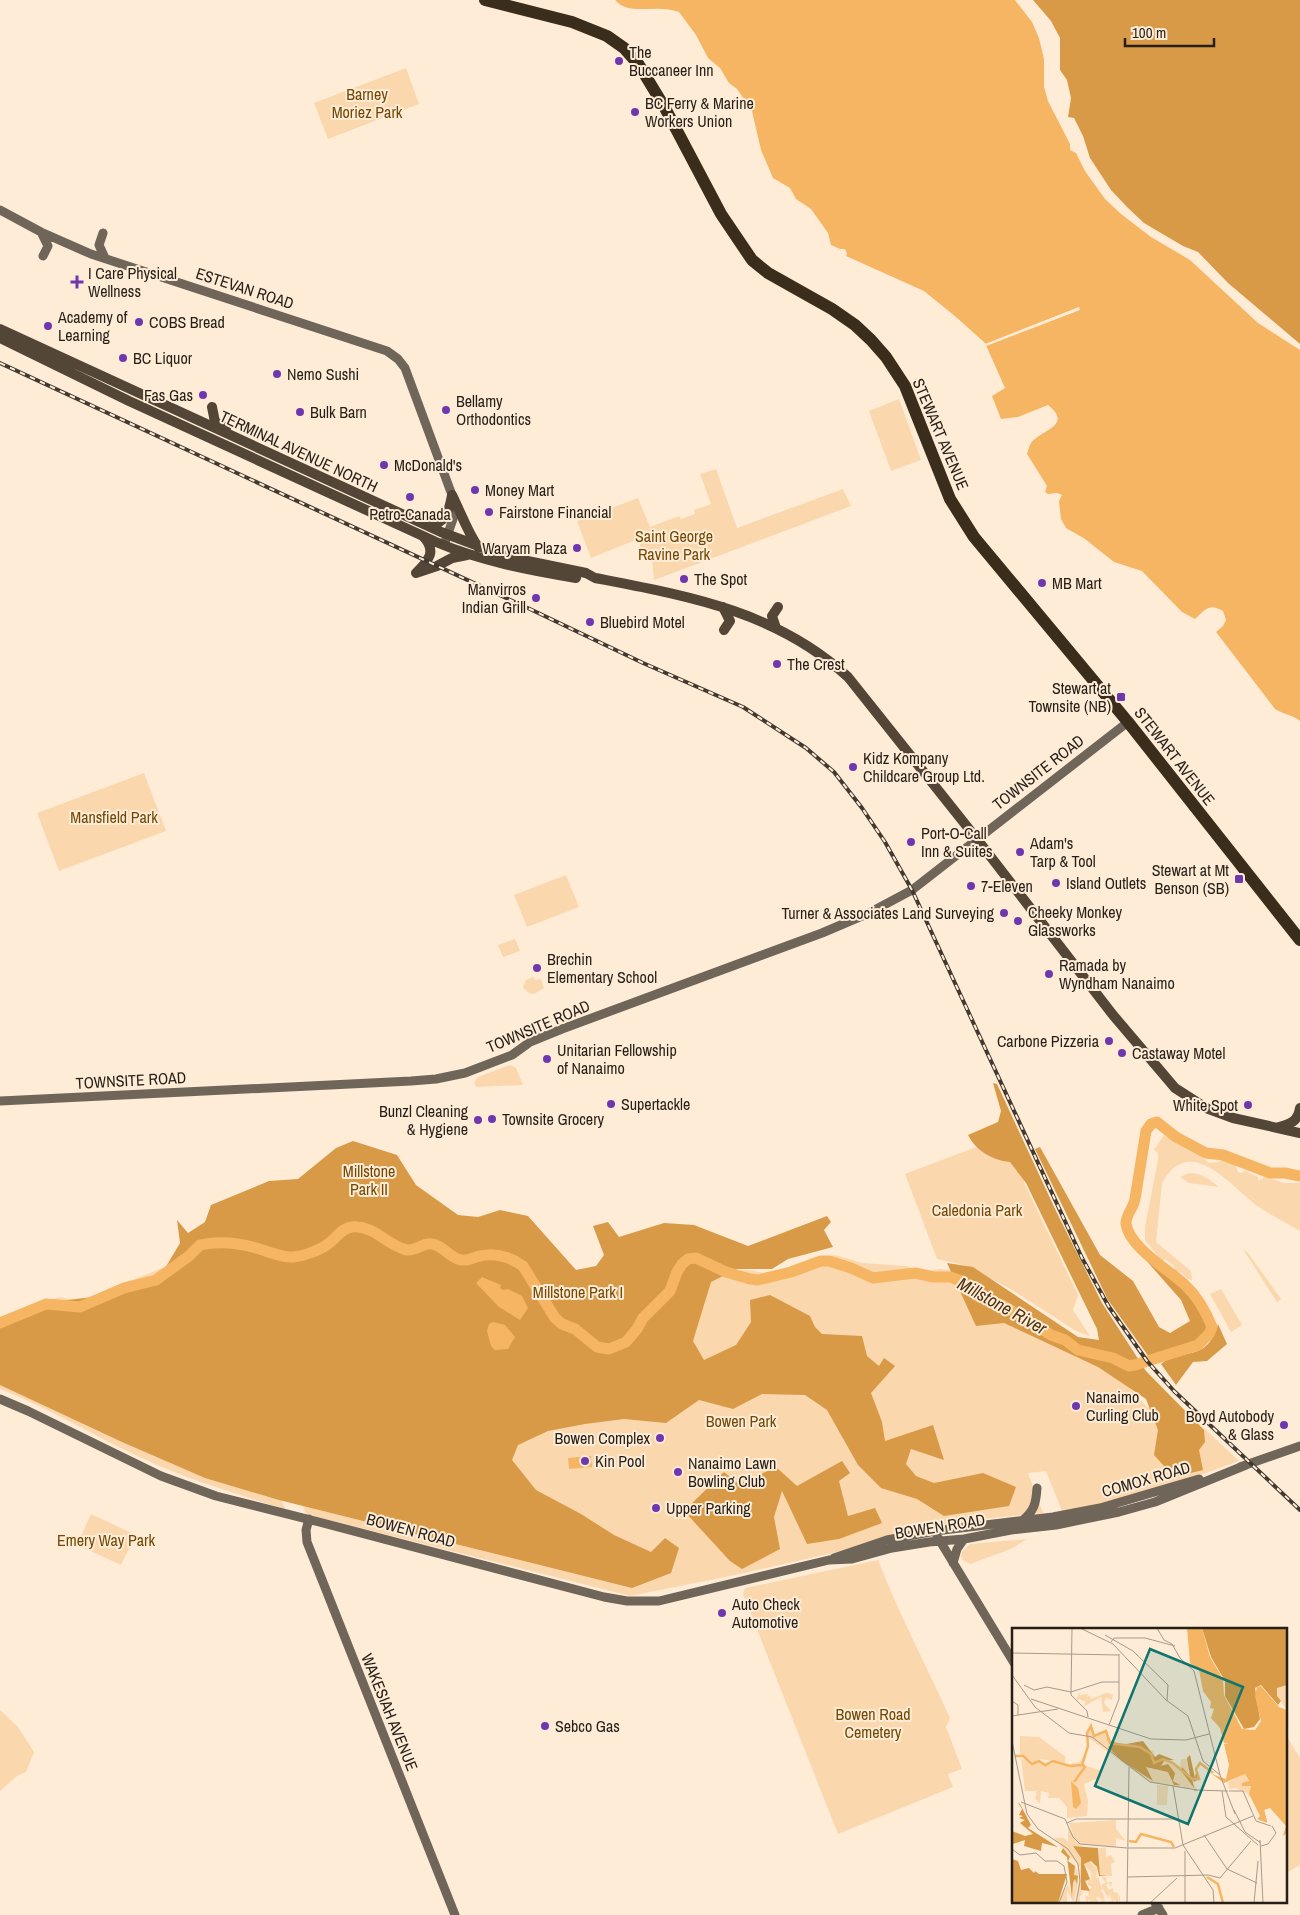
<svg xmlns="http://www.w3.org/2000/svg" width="1300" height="1915" viewBox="0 0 1300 1915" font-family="'Archivo Narrow',sans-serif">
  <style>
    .green { fill: #fbd7ad }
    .forest { fill: #d89a47 }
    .water { fill: #f5b563 }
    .pier { fill: #feecd7 }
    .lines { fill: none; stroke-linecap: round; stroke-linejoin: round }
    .river { stroke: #f5b563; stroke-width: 11 }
    .secondary { stroke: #6f6559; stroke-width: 9 }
    .primary { stroke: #534637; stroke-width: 10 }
    .highway { stroke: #3a2d1c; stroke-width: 12 }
    .rail-casing { stroke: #423a30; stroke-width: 4 }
    .rail { stroke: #feecd7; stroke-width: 2; stroke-dasharray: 5.5; stroke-linecap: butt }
    .poi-dot { fill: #6e37ad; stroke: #feecd7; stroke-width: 2 }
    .labels { text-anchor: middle; stroke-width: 4; stroke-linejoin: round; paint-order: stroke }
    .poi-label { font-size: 16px; fill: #251f17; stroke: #feecd7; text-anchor: start }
    .park-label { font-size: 16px; fill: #724805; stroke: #feecd7 }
    .street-label { font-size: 16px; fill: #251f17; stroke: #feecd7 }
    .water-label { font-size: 18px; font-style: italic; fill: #4d3310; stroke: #feecd7 }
    .inset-river { fill: none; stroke: #f5b563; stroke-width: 2.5 }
    .inset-road { fill: none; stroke: #a79a8a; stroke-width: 1 }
    .view { fill: #0f766e; fill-opacity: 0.15; stroke: #0f766e; stroke-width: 2.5 }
    .inset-edge { fill: none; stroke: #251f17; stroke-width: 2.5 }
  </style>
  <rect width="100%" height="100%" fill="#feecd7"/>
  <path class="green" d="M406,68L419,104L328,139L314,103Z
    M899,399L921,460L891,471L869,411Z
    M716,469L737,528L843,489L851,506L654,580L652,560L642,552L638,539L591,558L577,521L638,498L650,527L679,516L681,519L695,514L694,510L711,504L700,474Z
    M144,773L166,831L59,871L37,813Z
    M566,875L579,907L527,927L514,895Z
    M515,939L520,951L503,957L498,945Z
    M533,977L535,980L541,979L544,988L534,994L529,993L523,988L526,980Z
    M510,1065L516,1068L523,1085L476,1087L474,1083L478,1077Z
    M1016,1132L1024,1153V1183L1078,1295L1073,1310L1090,1336L1076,1331L1009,1288L964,1265L937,1259L905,1174Z
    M1171,1133L1174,1134L1179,1142C1191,1143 1200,1156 1209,1163L1218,1162L1227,1157L1237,1162L1236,1166L1238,1172L1241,1173L1245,1171L1258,1177V1181L1266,1176L1283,1183H1300V1231C1286,1223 1272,1216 1259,1207C1232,1188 1190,1131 1162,1183L1156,1242L1191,1271L1192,1280L1187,1279L1181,1272L1179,1273L1175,1271L1174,1266L1165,1259L1162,1261L1145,1240V1227L1158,1160V1153L1154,1150L1164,1135Z
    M1189,1173C1202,1173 1209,1179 1219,1187L1189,1183L1180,1177Z
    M1243,1249L1248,1253L1281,1299L1277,1302Z
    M835,1255L862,1263L906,1266L923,1272L941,1269L954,1271L1122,1380L1148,1408L1161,1395L1171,1405L1175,1401L1239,1461L1115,1506L1062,1511L1046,1471L1028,1473L1043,1513L983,1519L735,1575L630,1596L306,1514L287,1467L266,1460L285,1509C233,1493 180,1477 131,1453C87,1432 45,1406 0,1389V1318L20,1314L39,1303L60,1297L70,1299L86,1298L110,1292L125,1283L175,1263L542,1283L720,1267L735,1271L751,1270L767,1274L779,1272L796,1264Z
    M1221,1289L1242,1325L1231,1332L1210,1294Z
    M91,1514L136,1535L121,1565L77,1545Z
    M1027,1539L1011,1549L970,1564L963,1560L961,1556L962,1552L970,1544Z
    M878,1560C899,1614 926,1665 950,1718L946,1727L962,1769L948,1774L953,1787L838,1834L743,1594L745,1588Z
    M0,1710L18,1727L34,1752L26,1772L17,1776L0,1791Z
    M1286,1735L1300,1758V1865L1286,1873Z"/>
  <path class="forest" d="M1033,0H1300V344L1228,283L1198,252L1183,246L1144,223L1127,207L1111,190L1090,158L1083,136L1074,118L1068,117L1071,98L1067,80L1060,70V38L1051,21Z
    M993,1083L997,1084L1056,1211L1102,1303L1146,1371L1204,1430L1205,1442L1199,1450L1203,1470L1174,1477L1154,1455L1158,1430L1146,1399L1098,1367L1004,1323L976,1326L947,1263L973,1267L1078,1337L1099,1340L1097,1329L1026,1183L1010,1162C992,1160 976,1151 968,1135L998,1122L1001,1111Z
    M353,1141L397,1155L416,1185L458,1215L478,1217L500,1210L528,1216L576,1270L596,1266L604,1255L593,1226L608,1222L619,1237L664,1223L694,1225L748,1246L827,1216L831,1222L824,1230L833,1247L788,1259L772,1269H737L711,1282L693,1341L704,1360L736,1345L751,1322L750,1300L770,1295L810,1316L815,1327L822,1334L862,1336L867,1356L879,1366L884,1358L895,1366L871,1393L882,1422L885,1441L933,1425L944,1460L911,1449L906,1464L916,1476L934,1483L983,1473L1016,1487L1009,1506L944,1516L917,1499L881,1488L858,1465L827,1410L805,1395L762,1394L733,1409L699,1400L666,1423L624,1419L585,1424L548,1431L518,1445L512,1460L536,1490L581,1514L614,1535L651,1552L665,1538L679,1548L671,1573L632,1588L279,1500L205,1478L122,1442L0,1385V1320H17L60,1301L118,1294L164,1270L180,1243L177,1220L188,1233L205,1222L211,1205L269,1181L298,1179L336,1148Z
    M1040,1147L1100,1255L1133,1281L1159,1327L1170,1333L1190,1321L1181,1300L1144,1258L1148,1259C1174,1279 1193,1295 1208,1324C1207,1328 1206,1333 1204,1336C1192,1351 1166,1349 1149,1357L1108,1300L1035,1149Z
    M1218,1324L1227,1344L1207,1361L1193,1362L1176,1385L1161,1364C1185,1346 1206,1364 1218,1324Z
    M842,1461L850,1473L839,1481L848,1516L875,1508L882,1523L839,1539L807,1544L782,1491L774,1517L780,1549L742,1569L730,1561L684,1511L724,1472L739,1484L776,1467L797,1486Z"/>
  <path class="water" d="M615,0H1015L1032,22L1039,38L1044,59V87L1048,101L1070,144V150L1076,153L1085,171L1105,199L1121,214L1151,237L1190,260L1258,323L1300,350V721C1295,716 1283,714 1275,709L1216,632L1223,626L1226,620L1223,611C1209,603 1206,609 1195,619L1182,612L1142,571L1114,562L1085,539L1066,528L1061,519L1059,501L1062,495L1057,493L1048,494L1045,492L1047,486L1027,454C1028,451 1029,446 1031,443C1040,430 1074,426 1048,405L1018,417L1001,419L992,396L1005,388L985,343L956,317L924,291L846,256L847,254L845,249H840L831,245L828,233L811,209L796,199L790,188L773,178L761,150L752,111L737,89L729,83L720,68L708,58L696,35L679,12C657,3 629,17 615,0Z
    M482,1277L501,1285L500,1288L503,1290L508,1289L522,1296L528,1308L520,1320L499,1307L476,1283Z
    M493,1322L505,1325L515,1337L508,1349L495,1350L491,1346L487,1331L489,1324Z
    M591,1456L592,1467L569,1469L568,1458Z"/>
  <path class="pier" d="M1079,307L1080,310L986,346L985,344Z"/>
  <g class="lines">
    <path class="river" d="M0,1323L46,1304L80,1307L124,1288L156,1280L189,1256L200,1245C218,1241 238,1243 256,1248C267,1251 281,1258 293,1257C304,1256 320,1250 328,1244C337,1238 341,1228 352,1227C375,1225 387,1246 407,1250C416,1251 424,1242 432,1244C443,1245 450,1259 462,1260C467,1261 475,1257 480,1256C496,1252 510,1257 523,1266L555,1318L562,1324L575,1329L597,1347L609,1349L626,1342L637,1329L643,1318L670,1291L677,1272L682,1264L688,1259L696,1258L726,1272L750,1279L758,1280L791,1272L821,1261H829L851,1268L873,1278L915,1273L934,1277H950L956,1279L964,1282L977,1296L1004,1306L1051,1335L1065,1340L1078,1350L1113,1358L1129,1366L1135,1365L1198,1345L1209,1334L1212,1327C1206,1312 1197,1296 1185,1285C1168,1269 1130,1248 1126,1224C1125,1216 1134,1207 1135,1199L1146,1131L1151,1124L1157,1122L1176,1137L1206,1153L1223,1155L1270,1173H1285L1300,1176"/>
    <path class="secondary" d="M0,210L41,232L91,254L387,351L398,359L405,368L452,495L454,516L444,545
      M41,232L48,246L43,256
      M103,233L99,245L105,258
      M0,1101L411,1081L436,1079L465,1073L512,1055L530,1042L562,1029L822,933L869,913L912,890L1128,722
      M0,1399L28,1411L161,1476L216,1496L319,1522L604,1597L627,1601H659L829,1560L852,1559L892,1548L929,1542L964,1539L1011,1530L1056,1525L1119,1512L1155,1502L1246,1465
      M1240,1467L1300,1446
      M309,1519L306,1530L307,1542L455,1915
      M1022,1521C1034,1511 1036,1504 1037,1488
      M937,1536L1014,1663
      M834,1558L887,1540L935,1531L1053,1517L1100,1508L1199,1479
      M953,1563L957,1549L964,1539
      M1154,1901L1163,1915
      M1142,1915L1159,1908"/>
    <path class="primary" d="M0,329L441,532L508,557L586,573L595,578C688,596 776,611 848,677L977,839L1113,1015L1175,1088L1206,1108L1233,1118L1300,1133
      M0,338L129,401L436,542C481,561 528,570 576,578
      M212,407L215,422L226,428
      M452,495C461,513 467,531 478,547
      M428,526C446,523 449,512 452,495
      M417,572C429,560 437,551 423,536
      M416,573L437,566L452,558L467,555
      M723,607L730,621L724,630
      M776,628L772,616L778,607
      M1279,1127C1291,1124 1298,1121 1300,1108"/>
    <path class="highway" d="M485,0L572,22L607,36L624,48L639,65L665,108L721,214L752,260L768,273L832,309L855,325L871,340L886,357L905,386L950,499L974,537L1128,722L1300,940"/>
    <defs>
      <path id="rail" d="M0,363L532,610L643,663L743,707L806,748L834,772L862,808L885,842L912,890L1082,1258L1109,1307L1147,1361L1174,1391L1300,1510"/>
    </defs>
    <use href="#rail" class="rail-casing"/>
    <use href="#rail" class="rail"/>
  </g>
  <g class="poi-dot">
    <circle cx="619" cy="61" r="5"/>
    <circle cx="635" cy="112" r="5"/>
    <path d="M74.5 274.5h5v5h5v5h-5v5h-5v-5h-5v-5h5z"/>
    <circle cx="139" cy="322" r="5"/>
    <circle cx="48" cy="326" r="5"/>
    <circle cx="123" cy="358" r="5"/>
    <circle cx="277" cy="374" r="5"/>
    <circle cx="203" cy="395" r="5"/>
    <circle cx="446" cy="410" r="5"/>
    <circle cx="300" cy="412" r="5"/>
    <circle cx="384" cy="465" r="5"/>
    <circle cx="475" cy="490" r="5"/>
    <circle cx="410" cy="497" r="5"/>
    <circle cx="489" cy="512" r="5"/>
    <circle cx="577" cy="548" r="5"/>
    <circle cx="684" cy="579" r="5"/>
    <circle cx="1042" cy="583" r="5"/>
    <circle cx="536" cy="598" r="5"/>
    <circle cx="590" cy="622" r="5"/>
    <circle cx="777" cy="664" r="5"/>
    <rect x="1116" y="692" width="10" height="10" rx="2.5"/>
    <circle cx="853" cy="767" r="5"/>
    <circle cx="911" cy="842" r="5"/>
    <circle cx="1020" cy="852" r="5"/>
    <rect x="1234" y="874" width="10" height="10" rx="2.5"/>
    <circle cx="1056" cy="883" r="5"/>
    <circle cx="971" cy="886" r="5"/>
    <circle cx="1004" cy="913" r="5"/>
    <circle cx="1018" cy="921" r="5"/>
    <circle cx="537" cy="968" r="5"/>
    <circle cx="1049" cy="974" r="5"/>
    <circle cx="1109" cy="1041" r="5"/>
    <circle cx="1122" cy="1053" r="5"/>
    <circle cx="547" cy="1059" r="5"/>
    <circle cx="611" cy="1104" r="5"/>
    <circle cx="1248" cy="1105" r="5"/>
    <circle cx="492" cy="1119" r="5"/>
    <circle cx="478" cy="1120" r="5"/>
    <circle cx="1076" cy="1406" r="5"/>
    <circle cx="1284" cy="1425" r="5"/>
    <circle cx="660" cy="1438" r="5"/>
    <circle cx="585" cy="1461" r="5"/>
    <circle cx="678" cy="1472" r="5"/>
    <circle cx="656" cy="1508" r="5"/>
    <circle cx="722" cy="1613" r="5"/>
    <circle cx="545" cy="1726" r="5"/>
  </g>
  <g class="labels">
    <g class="poi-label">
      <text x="629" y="58">The<tspan x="629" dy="18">Buccaneer Inn</tspan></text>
      <text x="645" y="109">BC Ferry &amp; Marine<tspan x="645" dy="18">Workers Union</tspan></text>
      <text x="88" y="279">I Care Physical<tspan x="88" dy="18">Wellness</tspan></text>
      <text x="58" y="323">Academy of<tspan x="58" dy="18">Learning</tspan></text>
      <text x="149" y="328">COBS Bread</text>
      <text x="133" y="364">BC Liquor</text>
      <text x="287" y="380">Nemo Sushi</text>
      <text x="193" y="401" text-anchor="end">Fas Gas</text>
      <text x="456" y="407">Bellamy<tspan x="456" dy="18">Orthodontics</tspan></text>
      <text x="310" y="418">Bulk Barn</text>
      <text x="394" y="471">McDonald's</text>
      <text x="485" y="496">Money Mart</text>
      <text x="499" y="518">Fairstone Financial</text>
      <text x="410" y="520" text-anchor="middle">Petro-Canada</text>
      <text x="567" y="554" text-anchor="end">Waryam Plaza</text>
      <text x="694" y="585">The Spot</text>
      <text x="1052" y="589">MB Mart</text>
      <text x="526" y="595" text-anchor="end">Manvirros<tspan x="526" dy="18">Indian Grill</tspan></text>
      <text x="600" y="628">Bluebird Motel</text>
      <text x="787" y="670">The Crest</text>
      <text x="1111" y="694" text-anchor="end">Stewart at<tspan x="1111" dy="18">Townsite (NB)</tspan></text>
      <text x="863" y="764">Kidz Kompany<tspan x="863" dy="18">Childcare Group Ltd.</tspan></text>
      <text x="921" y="839">Port-O-Call<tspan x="921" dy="18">Inn &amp; Suites</tspan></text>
      <text x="1030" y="849">Adam's<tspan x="1030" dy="18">Tarp &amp; Tool</tspan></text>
      <text x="1229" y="876" text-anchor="end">Stewart at Mt<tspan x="1229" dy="18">Benson (SB)</tspan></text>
      <text x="1066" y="889">Island Outlets</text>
      <text x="981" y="892">7-Eleven</text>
      <text x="1028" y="918">Cheeky Monkey<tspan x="1028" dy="18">Glassworks</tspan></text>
      <text x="994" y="919" text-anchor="end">Turner &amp; Associates Land Surveying</text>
      <text x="547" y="965">Brechin<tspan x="547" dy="18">Elementary School</tspan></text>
      <text x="1059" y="971">Ramada by<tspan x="1059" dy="18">Wyndham Nanaimo</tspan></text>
      <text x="1099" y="1047" text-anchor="end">Carbone Pizzeria</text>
      <text x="557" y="1056">Unitarian Fellowship<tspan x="557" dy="18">of Nanaimo</tspan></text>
      <text x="1132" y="1059">Castaway Motel</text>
      <text x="621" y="1110">Supertackle</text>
      <text x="1238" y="1111" text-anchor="end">White Spot</text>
      <text x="468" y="1117" text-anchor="end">Bunzl Cleaning<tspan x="468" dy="18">&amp; Hygiene</tspan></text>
      <text x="502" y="1125">Townsite Grocery</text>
      <text x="1086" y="1403">Nanaimo<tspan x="1086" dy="18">Curling Club</tspan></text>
      <text x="1274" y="1422" text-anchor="end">Boyd Autobody<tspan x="1274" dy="18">&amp; Glass</tspan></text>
      <text x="650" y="1444" text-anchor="end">Bowen Complex</text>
      <text x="595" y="1467">Kin Pool</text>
      <text x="688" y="1469">Nanaimo Lawn<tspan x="688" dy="18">Bowling Club</tspan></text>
      <text x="666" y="1514">Upper Parking</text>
      <text x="732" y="1610">Auto Check<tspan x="732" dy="18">Automotive</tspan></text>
      <text x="555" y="1732">Sebco Gas</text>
    </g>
    <g class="park-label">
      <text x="367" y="100">Barney<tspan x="367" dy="18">Moriez Park</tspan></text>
      <text x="674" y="542">Saint George<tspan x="674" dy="18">Ravine Park</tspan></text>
      <text x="114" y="823">Mansfield Park</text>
      <text x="369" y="1177">Millstone<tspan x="369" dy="18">Park II</tspan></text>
      <text x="977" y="1216">Caledonia Park</text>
      <text x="578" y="1298">Millstone Park I</text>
      <text x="741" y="1427">Bowen Park</text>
      <text x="106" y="1546">Emery Way Park</text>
      <text x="873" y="1720">Bowen Road<tspan x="873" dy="18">Cemetery</tspan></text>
    </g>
    <g class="street-label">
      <text transform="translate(245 288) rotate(18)" y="6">ESTEVAN ROAD</text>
      <text transform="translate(941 434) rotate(67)" y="6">STEWART AVENUE</text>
      <text transform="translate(299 451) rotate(25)" y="6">TERMINAL AVENUE NORTH</text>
      <text transform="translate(1175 756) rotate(52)" y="6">STEWART AVENUE</text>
      <text transform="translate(1038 772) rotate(-38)" y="6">TOWNSITE ROAD</text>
      <text transform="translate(538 1026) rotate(-23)" y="6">TOWNSITE ROAD</text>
      <text transform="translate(131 1080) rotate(-3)" y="6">TOWNSITE ROAD</text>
      <text transform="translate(1146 1479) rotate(-16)" y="6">COMOX ROAD</text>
      <text transform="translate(940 1526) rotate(-9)" y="6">BOWEN ROAD</text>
      <text transform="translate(411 1530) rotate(15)" y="6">BOWEN ROAD</text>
      <text transform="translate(390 1712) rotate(68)" y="6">WAKESIAH AVENUE</text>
    </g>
    <g class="water-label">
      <text transform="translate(1002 1306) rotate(29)" y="6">Millstone River</text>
    </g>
  </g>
  <g transform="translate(1012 1628)">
    <rect width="275" height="275" fill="#feecd7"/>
    <path d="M275,57L274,71L275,82L265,68L266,59ZM67,64L68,67L76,66L75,70L77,67L79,71L94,65L101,66L100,72L94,70L92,75L99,83L91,84L89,69L71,79L74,74L67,71L64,73ZM79,97L83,108L94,102L99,115L128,118L131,113V120L141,123L143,129L168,139L169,131H178L176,148L185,161L171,160L170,156L169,160L137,154L74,108ZM8,108L27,109L54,129L53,135L41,134L58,136L68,134L71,129L70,137L88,142L89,149L72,156L76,173L75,188L55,190V179L47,170H36L37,165L29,163L28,176L23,170L25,163H13L9,130L21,136L27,133L39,136L40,133L28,131L22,134L8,127ZM233,146L239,159L237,170L235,165L223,160L217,161L216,154ZM145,157L156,158L155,177H145ZM104,192V201L114,213L104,210V219L70,216L63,211L57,195ZM56,199L69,218H61L69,231V261L70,266L73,264L67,269L69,275H65L68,239L42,210H52L56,214ZM87,220H94V229L99,227L103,234L99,236L100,248L88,247ZM54,222L59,230L63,237L66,246V255L62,275L55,263V275L48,272L47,275L48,270L56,256L60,269L61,255L63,251L65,256L66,249L62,248L63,238ZM77,233L85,241L84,251L86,249L90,261V256L94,255L89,249L101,250H94L95,255L97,254H100L99,259L97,255L94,257L97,262L101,260V264L106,265V271L108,266V275L106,271V275L102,272L100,275L98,266L96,270L91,261L89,263L97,275L92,268L93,275L91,269L92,275L87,269L84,270L87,275H81V271L80,275L77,271L75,275L73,267L77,269L76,263L80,259L76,257V252L74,256V250L80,252L78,244L84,249L72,237Z" fill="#fbd7ad"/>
    <path d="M275,0V57L265,60V68L269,73L266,77L249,57L243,60L248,91L242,99L232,101L213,68V53L199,29L190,0ZM95,111L109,117L131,113L143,129L147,126L162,132L152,133L149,138L156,136L163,145L161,153L168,157H162L156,144L134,139L141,153L110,133L96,119L99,117ZM178,127L183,150L184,144L187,151L182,154L180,150L182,160L170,144V139L178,148L175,130ZM6,175L8,176L19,197L16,200L46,219L30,215L29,223L12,218L13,212L1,216L0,203L13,208L21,206L8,195L13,192L7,190L11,188L7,187L10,181ZM61,218L86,220L88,247L96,248H87L85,239L79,233L72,236L78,251L73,253L78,263L69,262V230ZM51,220L58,229L56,233L63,238L62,247L66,248L65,256L63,251L61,255L60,270L55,229L49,224ZM0,231L6,233L9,242L17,240L22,245L23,243L27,246H55L46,275H0Z" fill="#d89a47"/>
    <path d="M175,0H190L198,29L211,51L212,67L230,101L243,102L249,93L243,68L245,59L249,58L267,79L275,82V205L271,208L274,198L258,180L252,182L255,195L245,191L248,188L237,166L239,158H230V155L237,153L233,146L212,155L200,146L214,151L217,137L212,116H217L212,115L208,100L199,90L202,81L198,80L199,74L191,63L187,42L178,35ZM59,153L66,160L69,175L64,181L61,179Z" fill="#f5b563"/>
    <path class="inset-river" d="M3,128H11L20,136L27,133L33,137L41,133L58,138L70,137L76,118L75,105L79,98L82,108L94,103L98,115L128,119L139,126L142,135L151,131L161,135L180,151H187L184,141L188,135L201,145M239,150L248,142L275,96M62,154L73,139L71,137M254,194L251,183L255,168L275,137M117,213L124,214L129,206L159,214L162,219M195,249L206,256L211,275"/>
    <path class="inset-road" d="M60,0L59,67L75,83L76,89M68,0L101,16L154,72L176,88L191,133L208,147M145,0L152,12L160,16L168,30L182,43L208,147L223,186M93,7L121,23L156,57L155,73M99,14L102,10H133L163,18M0,25L107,27M0,47L23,79L57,105L80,109L138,154L185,162M12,57L22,62L35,59L59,64L90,54H107M19,71L139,111L174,112L197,106M0,73L6,77V87M0,88L46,81M97,97L107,71V26M0,113L15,186L26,201L56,221L66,236L68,253L64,275M161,158L171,217L201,262L202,275M182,162L216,163M210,163L214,189L246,217M217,163H231L244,193L259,198M9,174L53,191L61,209L68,216L115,220M222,182L233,204L249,215M55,195L64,191H166M192,207L215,241L245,255M248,212L251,275M249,218L256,216L264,205L260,198M116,220H163L241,188M0,221L8,227L24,225L33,233H45L52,238L55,254L47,275M115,249L196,247L208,250L239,213M115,275L117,139M138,275L165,250M173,275V223M242,275L246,233"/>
    <path class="view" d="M138,21L231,59L176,196L83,158Z"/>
    <rect width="275" height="275" class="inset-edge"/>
  </g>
  <path d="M1125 38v8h89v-8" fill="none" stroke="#251f17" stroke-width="2.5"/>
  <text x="1132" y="38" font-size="15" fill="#251f17" stroke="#feecd7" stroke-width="4" paint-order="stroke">100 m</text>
</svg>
